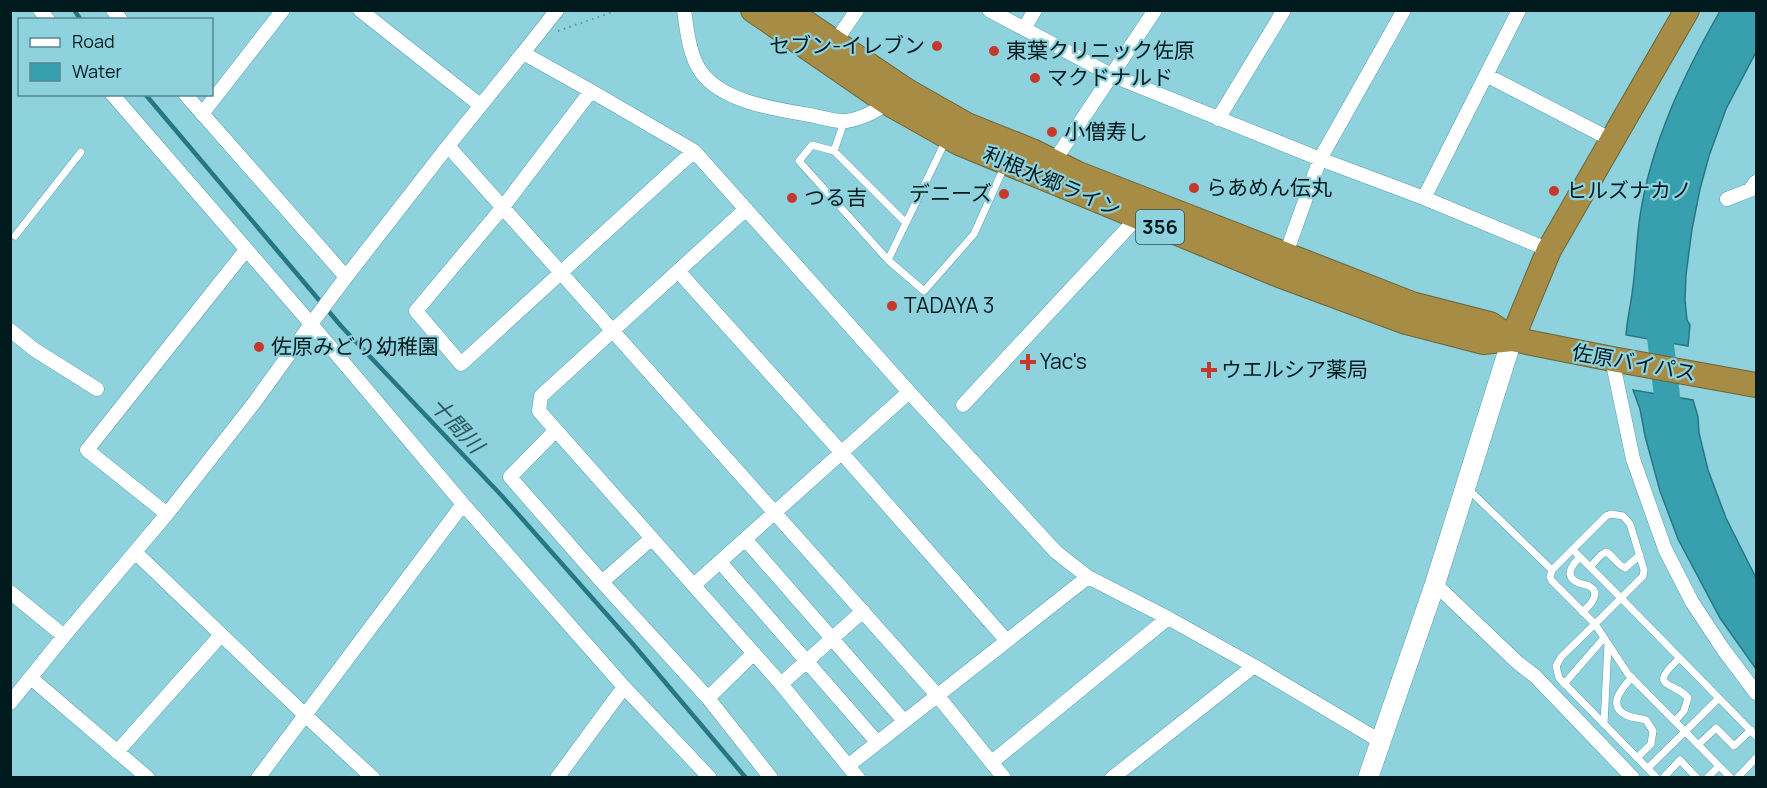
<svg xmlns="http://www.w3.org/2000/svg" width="1767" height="788" viewBox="0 0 1767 788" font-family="Manrope,'Noto Sans JP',sans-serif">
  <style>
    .water { fill: #389fae; stroke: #277783; stroke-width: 1.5 }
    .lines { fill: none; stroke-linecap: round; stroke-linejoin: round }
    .stream { stroke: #277783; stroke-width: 4.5 }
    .river { stroke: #389fae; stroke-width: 26 }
    .lane-casing { stroke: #5b9faa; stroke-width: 8 }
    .street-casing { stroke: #5b9faa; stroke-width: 15 }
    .secondary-casing { stroke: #5b9faa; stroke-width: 21 }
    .highway-casing { stroke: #6c6437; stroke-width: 26 }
    .path { stroke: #5f959e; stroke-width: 2; stroke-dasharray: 1.5 4.5; stroke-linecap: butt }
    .lane { stroke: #fff; stroke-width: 7 }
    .street { stroke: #fff; stroke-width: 14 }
    .secondary { stroke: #fff; stroke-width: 20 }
    .highway { stroke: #a68c45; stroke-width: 24 }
    .poi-dot { fill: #c5382b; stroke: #8ed2de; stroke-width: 2 }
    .labels { text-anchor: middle; stroke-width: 4.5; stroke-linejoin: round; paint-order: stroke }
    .shield { fill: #8ed2de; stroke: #2b5158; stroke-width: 1.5 }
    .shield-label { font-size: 20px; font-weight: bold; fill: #001a1e }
    .poi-label { font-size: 21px; fill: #001a1e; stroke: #8ed2de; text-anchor: start }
    .street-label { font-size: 21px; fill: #001a1e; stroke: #8ed2de }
    .water-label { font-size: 22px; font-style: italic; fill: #2a575e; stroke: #8ed2de }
  </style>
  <rect width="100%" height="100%" fill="#8ed2de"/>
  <path class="water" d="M1720,11H1756V52L1726,109L1709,156L1700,189L1692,229L1686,275L1685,300L1687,320L1690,325L1688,346L1626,335C1627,321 1630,308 1632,294C1636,268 1636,242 1640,216C1651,143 1684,74 1720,11Z
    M1633,390L1693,400L1698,417L1699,433L1708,470L1726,518L1756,578V669L1720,618L1678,539L1660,491L1645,436L1640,409Z"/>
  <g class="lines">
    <path class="stream" d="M74,10L81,20
      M145,94L341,326L502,496L632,643L746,778"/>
    <path class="river" d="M1659,306L1658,320L1671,430"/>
    <defs>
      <path id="lane" d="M844,122L834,151L812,145L799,161L888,260L924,291L974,234L1005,165
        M834,151L905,222
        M15,236L81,152
        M888,260L946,140
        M1467,488L1552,570
        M1573,550L1621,598L1595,624L1628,674L1731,778
        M1580,557C1574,563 1564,574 1575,581C1578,584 1585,584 1589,586C1602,593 1590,606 1582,612
        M1590,567L1601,555L1606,552C1614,556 1616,564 1625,568L1640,555
        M1632,677C1623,687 1606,705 1626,715C1632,718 1640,718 1646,720L1653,731L1651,744L1637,758
        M1564,684L1604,638
        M1675,721L1684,711L1688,698C1675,681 1645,689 1680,658
        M1604,724L1608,644
        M1698,745L1716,728L1734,746L1751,730
        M1648,768L1719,698
        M1657,778L1559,678L1556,666L1561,657L1595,624L1552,581L1550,577L1552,570L1606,516L1611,514L1623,516L1630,524L1644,570L1643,576L1621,598L1756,736
        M1663,778L1680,760L1697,778
        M1707,778L1719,766
        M1737,778L1756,758"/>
      <path id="street" d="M40,10L48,20
        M113,10L121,20
        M360,10L480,105
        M557,10L523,53L591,91L694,151L909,392L1056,552L1088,577L1168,618L1254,666L1380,741
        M684,10C687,30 689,55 701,72C723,102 775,109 810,115C821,117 835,122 846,121C862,119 875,111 888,103
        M989,10L1111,75L1320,159L1424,198
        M1519,10L1424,198L1549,250
        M1024,29L1035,10
        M831,48L857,10
        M1486,75L1612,140
        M591,91L503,207L416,311L461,364L694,151
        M112,94L311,324L463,504L624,687L710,778
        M185,94L346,277
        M202,114L283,10
        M1218,119L1284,10
        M448,146L937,695L1004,778
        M1051,166L1155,10
        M1727,199L1750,190L1756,182
        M746,209L541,396L539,411L781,684L858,778
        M1284,259L1320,159L1404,10
        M678,271L841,452L1006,640
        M10,330L35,350L97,389
        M1612,359L1633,459L1665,549L1692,602L1723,649L1756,693
        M963,405L1137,218
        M556,430L510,477L602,582L708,698L771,778
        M167,514L87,450L246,250
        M745,539L904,721
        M135,552L305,715L373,778
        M720,562L877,742
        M602,582L652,538
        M1435,584L1518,663L1535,676L1633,778
        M694,585L909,392
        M10,592L64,636
        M31,678L148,778
        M781,684L863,611
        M708,698L754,653
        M10,703L64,636L167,514L254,403L311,324L346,277L448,146L523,53
        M117,752L221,635
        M992,762L1168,618
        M849,765L1088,577
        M258,778L463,504
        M557,778L624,687
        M1112,778L1254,666"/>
      <path id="secondary" d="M1368,778L1435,584L1512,339"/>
      <path id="highway" d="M753,10L888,103L959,143L1279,275L1406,322L1483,342L1512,339L1612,359L1756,385
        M787,10L907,91L967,125L1032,151L1076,173L1412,304L1490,324L1512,339
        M1512,339L1549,250L1687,10"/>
    </defs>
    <use href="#lane" class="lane-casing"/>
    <use href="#street" class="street-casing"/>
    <use href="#secondary" class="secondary-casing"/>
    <use href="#highway" class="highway-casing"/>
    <path class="path" d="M558,31L618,10"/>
    <use href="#lane" class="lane"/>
    <use href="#street" class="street"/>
    <use href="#secondary" class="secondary"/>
    <use href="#highway" class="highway"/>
  </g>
  <g class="poi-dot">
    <circle cx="937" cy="46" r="6"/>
    <circle cx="994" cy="51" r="6"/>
    <circle cx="1035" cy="78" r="6"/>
    <circle cx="1052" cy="132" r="6"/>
    <circle cx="1194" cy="188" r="6"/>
    <circle cx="1554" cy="191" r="6"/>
    <circle cx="1004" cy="194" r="6"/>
    <circle cx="792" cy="198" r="6"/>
    <circle cx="892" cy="306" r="6"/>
    <circle cx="259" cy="347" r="6"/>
    <path d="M1025 353h6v6h6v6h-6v6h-6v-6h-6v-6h6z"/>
    <path d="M1206 361h6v6h6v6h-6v6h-6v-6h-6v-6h6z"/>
  </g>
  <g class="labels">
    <rect class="shield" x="1136" y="210" width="48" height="34" rx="4.5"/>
    <g class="shield-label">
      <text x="1160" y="234">356</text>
    </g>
    <g class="poi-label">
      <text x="925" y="53" text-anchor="end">セブン-イレブン</text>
      <text x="1006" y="58">東葉クリニック佐原</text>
      <text x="1047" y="85">マクドナルド</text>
      <text x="1064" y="139">小僧寿し</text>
      <text x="1206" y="195">らあめん伝丸</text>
      <text x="1566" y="198">ヒルズナカノ</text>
      <text x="992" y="201" text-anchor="end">デニーズ</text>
      <text x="804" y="205">つる吉</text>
      <text x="904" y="313">TADAYA 3</text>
      <text x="271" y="354">佐原みどり幼稚園</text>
      <text x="1040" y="369">Yac's</text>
      <text x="1221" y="377">ウエルシア薬局</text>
    </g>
    <g class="street-label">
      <text transform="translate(1052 182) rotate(23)" y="7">利根水郷ライン</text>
      <text transform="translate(1634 363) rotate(10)" y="7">佐原バイパス</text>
    </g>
    <g class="water-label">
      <text transform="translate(457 425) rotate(47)" y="8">十間川</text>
    </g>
  </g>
  <rect width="1767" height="788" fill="none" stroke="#001a1e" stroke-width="24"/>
  <rect x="18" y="18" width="195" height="78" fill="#8ed2de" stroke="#558891" stroke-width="1.5"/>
  <rect x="30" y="38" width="30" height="9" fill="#ffffff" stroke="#558891" stroke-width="1.5"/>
  <text x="72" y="48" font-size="18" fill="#001a1e">Road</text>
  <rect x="30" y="63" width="30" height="18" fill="#389fae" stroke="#558891" stroke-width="1.5"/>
  <text x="72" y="78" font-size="18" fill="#001a1e">Water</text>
</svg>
